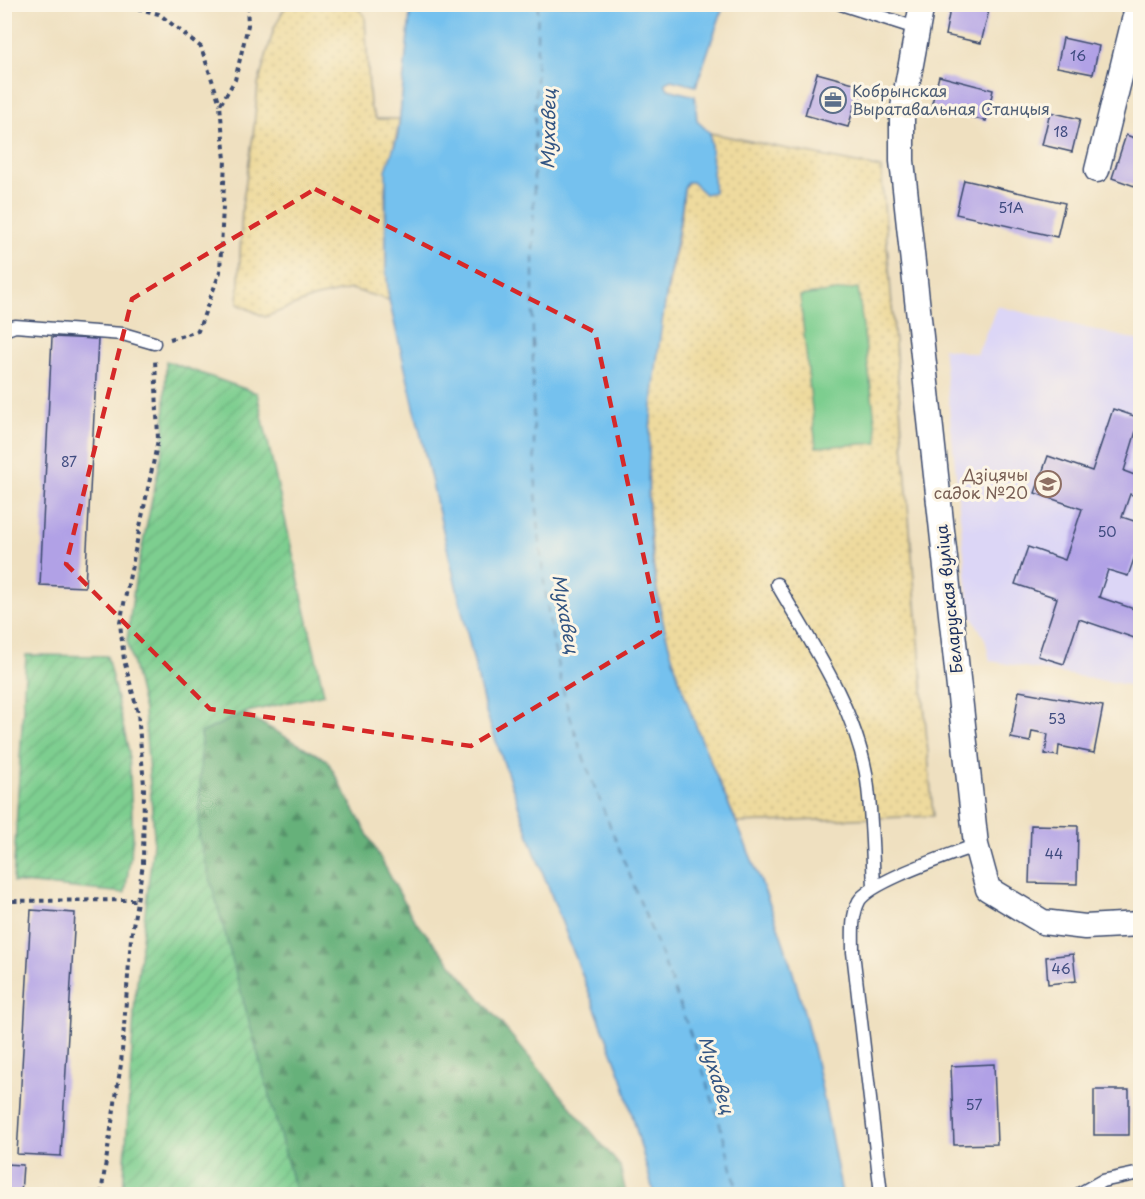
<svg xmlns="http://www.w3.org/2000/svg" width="1145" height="1199" viewBox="0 0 1145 1199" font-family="'Playpen Sans',sans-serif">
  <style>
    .built { fill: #dcd6f6 }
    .forest { fill: url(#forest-firs); stroke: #40706c; stroke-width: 1.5 }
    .sand { fill: url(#sand-dots); stroke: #84847e; stroke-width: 1.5 }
    .garden { fill: url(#garden-furrows); stroke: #4c7e76; stroke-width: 1.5 }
    .pitch { fill: #7dce8f; stroke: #4c7e76; stroke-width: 1.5 }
    .water { fill: #74c1ee; stroke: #4878a6; stroke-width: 1.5 }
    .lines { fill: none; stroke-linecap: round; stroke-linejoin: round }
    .ferry { stroke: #315482; stroke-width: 1.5; stroke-dasharray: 8 6; stroke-linecap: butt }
    .building { fill: #b1a1e6 }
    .lane-casing { stroke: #3b4a6d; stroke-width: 15 }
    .street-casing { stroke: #3b4a6d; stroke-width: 27 }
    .path { stroke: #3b4a6d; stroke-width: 4; stroke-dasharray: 4.5 4.5; stroke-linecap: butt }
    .lane { stroke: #fff; stroke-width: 12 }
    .street { stroke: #fff; stroke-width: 24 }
    .marked { fill: none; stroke: #d62828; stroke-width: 4.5; stroke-dasharray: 12 8; stroke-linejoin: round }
    .labels { text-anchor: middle; stroke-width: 6; stroke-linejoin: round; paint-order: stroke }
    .number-label { font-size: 14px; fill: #404c80 }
    .service-label { font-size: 16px; fill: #4e5e75; stroke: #fcf5e5; text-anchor: start }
    .education-label { font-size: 16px; fill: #785e54; stroke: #fcf5e5; text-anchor: end }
    .street-label { font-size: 16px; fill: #1b2f5e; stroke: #fcf5e5 }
    .water-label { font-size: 18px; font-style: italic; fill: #315482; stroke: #fcf5e5 }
  </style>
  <defs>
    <pattern id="forest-firs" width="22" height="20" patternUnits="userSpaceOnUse" patternTransform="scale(1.5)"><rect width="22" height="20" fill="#66b17a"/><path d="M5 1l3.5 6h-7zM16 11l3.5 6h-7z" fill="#539067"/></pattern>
    <pattern id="sand-dots" width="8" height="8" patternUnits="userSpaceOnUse" patternTransform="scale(1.5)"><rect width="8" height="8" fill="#eeda9e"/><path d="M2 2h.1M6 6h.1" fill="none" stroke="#ccbb8a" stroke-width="1.8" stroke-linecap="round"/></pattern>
    <pattern id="garden-furrows" width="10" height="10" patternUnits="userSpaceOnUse" patternTransform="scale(1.5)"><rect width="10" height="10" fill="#7dce8f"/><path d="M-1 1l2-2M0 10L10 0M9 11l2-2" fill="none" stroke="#6bb17e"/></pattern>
  </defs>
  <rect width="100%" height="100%" fill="#fcf5e5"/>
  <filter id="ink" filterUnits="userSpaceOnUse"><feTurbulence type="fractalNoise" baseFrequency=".0167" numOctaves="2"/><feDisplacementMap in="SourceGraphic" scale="12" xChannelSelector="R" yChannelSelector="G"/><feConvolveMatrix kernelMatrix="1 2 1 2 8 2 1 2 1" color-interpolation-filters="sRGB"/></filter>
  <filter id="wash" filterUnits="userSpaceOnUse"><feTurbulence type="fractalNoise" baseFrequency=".008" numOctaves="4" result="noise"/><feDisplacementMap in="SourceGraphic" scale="24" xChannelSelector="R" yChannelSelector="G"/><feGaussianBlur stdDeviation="1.35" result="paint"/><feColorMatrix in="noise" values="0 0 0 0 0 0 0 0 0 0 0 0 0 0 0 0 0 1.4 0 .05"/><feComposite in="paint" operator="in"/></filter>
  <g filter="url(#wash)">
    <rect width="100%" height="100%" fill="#efe0c0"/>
    <path class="built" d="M997,306L1140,341V687L990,661L985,639L970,613L943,348L977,354Z"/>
    <path class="forest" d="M243,713L327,760L413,918L620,1166L626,1194H296L235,982L199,838L201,733Z"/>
    <path class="sand" d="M286,5H355L365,16L370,106L376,119H400L385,187L386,268L389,300L351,289L313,298L265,317L238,304L242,206L253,136L258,85L274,28Z
      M710,133L881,168L933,816L737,823C710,762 682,700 666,635C646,551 645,463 653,377C659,314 680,252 684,188L688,182H692L705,194L714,191Z"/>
    <path class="garden" d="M166,361L257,393L324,694L243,713L201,733L199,838L296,1194H123L135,999L154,835L144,710L127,640L135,581L164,442Z
      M26,655L107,656L129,752L133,838L125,893L13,882Z"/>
    <path class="pitch" d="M858,288L878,443L816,447L800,296Z"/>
    <path class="water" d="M411,5H724L696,86L671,80L665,83L668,89L695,96L697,121L710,133L714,192L705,194L692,182H687L684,188C681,225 671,260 666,296C651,393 640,490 656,587C675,704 736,810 776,921C808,1009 825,1102 842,1194H654L622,1078L534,850L485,709L389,300L386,268V170L398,135Z"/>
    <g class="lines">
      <path class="ferry" d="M538,4C535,103 533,201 533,299C532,424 533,550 559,672C572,736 599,798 623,858C666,968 712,1079 738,1194"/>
    </g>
    <g id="blocks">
      <path class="building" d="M951,4L989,10L981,43L945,35Z
        M1063,38L1099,46L1093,74L1057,67Z
        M817,73L861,85L848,127L805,115Z
        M939,76L993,90L986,121L931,107Z
        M1050,112L1080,119L1072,152L1042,145Z
        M1126,135L1140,140V188L1112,178Z
        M964,180L1065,203L1057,237L956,214Z
        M52,337L98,339L85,587L40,585Z
        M1113,409L1140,418L1124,471L1140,477V498L1130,494L1122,517L1140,523V558L1135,556L1128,576L1108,570L1099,597L1140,611V640L1079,619L1064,664L1038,656L1057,598L1015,584L1028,547L1065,560L1082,509L1035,493L1048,456L1092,471Z
        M1019,691L1103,706L1094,753L1059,746L1058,756L1045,754L1048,734L1032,731L1030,742L1011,738Z
        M1031,825L1078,826L1077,884L1029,883Z
        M31,910L75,913L61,1156L17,1154Z
        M1140,938V969H1139L1136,939Z
        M1073,954L1076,981L1048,984L1046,957Z
        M994,1064L997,1144L954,1145L951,1066Z
        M1094,1090H1129V1135H1094Z
        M4,1164L23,1165L21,1194H4Z"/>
    </g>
  </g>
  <g filter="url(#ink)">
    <use href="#blocks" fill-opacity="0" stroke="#3b4a6d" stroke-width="1.5"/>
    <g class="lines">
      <defs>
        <path id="lane" d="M841,4L916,28
          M4,330L15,326L123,334L154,343
          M777,584C811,643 853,704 866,773C872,810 872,849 874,886
          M881,1194L853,952C853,935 851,917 859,901C871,881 951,855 976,845
          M1079,1194L1102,1181L1140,1173"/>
        <path id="street" d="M922,4L902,113V161L976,845L988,889L1043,922L1085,927L1140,924
          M1097,170L1138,4"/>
      </defs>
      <use href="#lane" class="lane-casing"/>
      <use href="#street" class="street-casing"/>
      <path class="path" d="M120,4L159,14L201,47L220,104
        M170,339L198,331L220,272L225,160L220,105L235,80L248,25L247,4
        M4,901L137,900
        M101,1194L121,1064L131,938L143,864L144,785L138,713L124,660L120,623L158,440L155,358"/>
      <use href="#lane" class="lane"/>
      <use href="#street" class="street"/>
    </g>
  </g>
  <path class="marked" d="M315,189L595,332L660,632L471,746L210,709L66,564L132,299Z"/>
  <defs>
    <symbol id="office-ring" viewBox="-11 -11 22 22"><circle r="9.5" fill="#fcf5e5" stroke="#5c6f8a" stroke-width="1.5"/><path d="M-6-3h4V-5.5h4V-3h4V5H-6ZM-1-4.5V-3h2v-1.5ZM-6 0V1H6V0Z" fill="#5c6f8a"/></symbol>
    <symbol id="school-ring" viewBox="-11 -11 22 22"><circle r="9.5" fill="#fcf5e5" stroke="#8d6e63" stroke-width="1.5"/><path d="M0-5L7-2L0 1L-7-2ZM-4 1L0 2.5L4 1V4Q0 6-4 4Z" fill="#8d6e63"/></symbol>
  </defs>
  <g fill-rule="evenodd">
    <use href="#office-ring" x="818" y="85" width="30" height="30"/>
    <use href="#school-ring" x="1033" y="469" width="30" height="30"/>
  </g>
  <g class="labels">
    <g class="number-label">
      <text x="1078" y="61">16</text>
      <text x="1061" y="137">18</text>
      <text x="1011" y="213">51А</text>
      <text x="69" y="467">87</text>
      <text x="1107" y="537">50</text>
      <text x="1057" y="724">53</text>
      <text x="1054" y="859">44</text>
      <text x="1061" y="974">46</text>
      <text x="974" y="1110">57</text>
    </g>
    <g class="service-label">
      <text x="852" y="97">Кобрынская<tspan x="852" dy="18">Выратавальная Станцыя</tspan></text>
    </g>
    <g class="education-label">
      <text x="1028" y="481">Дзіцячы<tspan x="1028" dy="18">садок №20</tspan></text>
    </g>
    <g class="street-label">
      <text transform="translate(949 599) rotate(-96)" y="6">Беларуская вуліца</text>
    </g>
    <g class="water-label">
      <text transform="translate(549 129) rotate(-89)" y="6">Мухавец</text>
      <text transform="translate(565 614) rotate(80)" y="6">Мухавец</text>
      <text transform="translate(716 1075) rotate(73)" y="6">Мухавец</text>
    </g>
  </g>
  <rect width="1145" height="1199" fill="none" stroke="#fcf5e5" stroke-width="24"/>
</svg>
